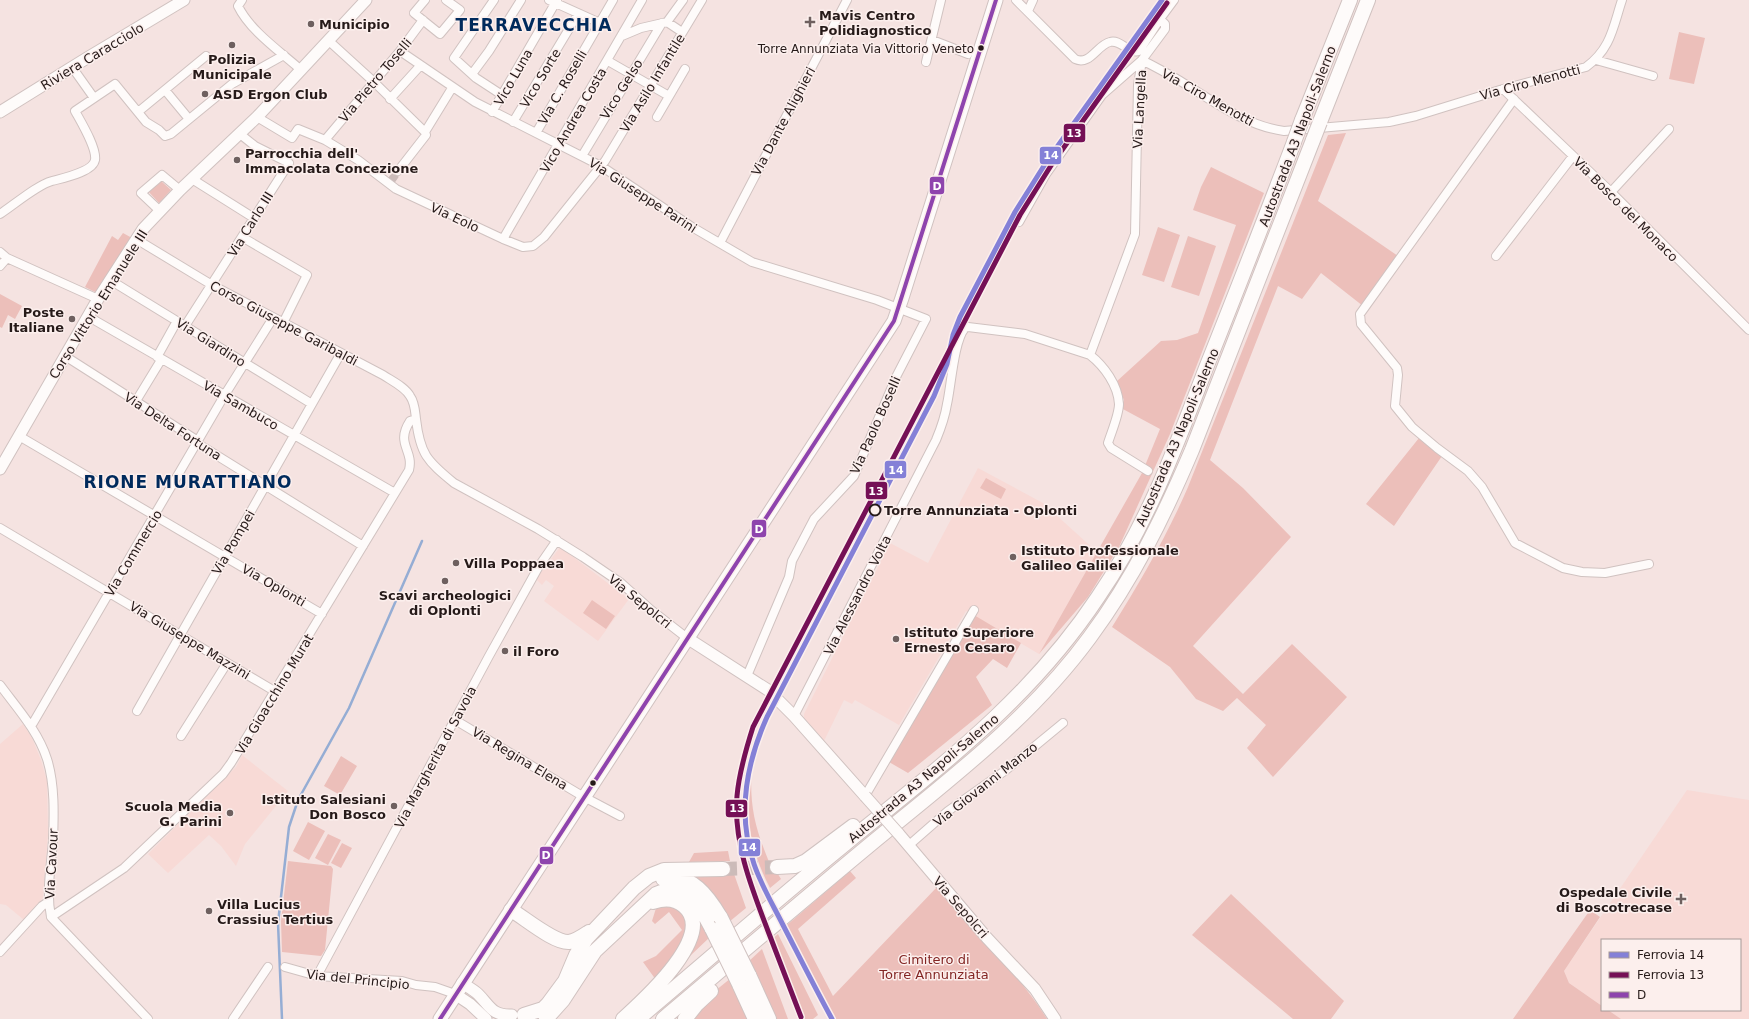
<svg xmlns="http://www.w3.org/2000/svg" width="1749" height="1019" viewBox="0 0 1749 1019" font-family="'DejaVu Sans',sans-serif">
  <style>
    .built { fill: #f8dad6 }
    .green { fill: #ecbfba }
    .lines { fill: none; stroke-linecap: round; stroke-linejoin: round }
    .stream { stroke: #95add4; stroke-width: 2.5 }
    .street-tunnel { stroke: #ccbbb9; stroke-width: 8; stroke-dasharray: 8 4; stroke-linecap: butt }
    .highway-tunnel { stroke: #ccbbb9; stroke-width: 14; stroke-dasharray: 14 7; stroke-linecap: butt }
    .street-casing { stroke: #d0c2c0; stroke-width: 10 }
    .secondary-casing { stroke: #d0c2c0; stroke-width: 13 }
    .primary-casing { stroke: #d0c2c0; stroke-width: 15 }
    .highway-casing { stroke: #d0c2c0; stroke-width: 16 }
    .street { stroke: #fefbfa; stroke-width: 8 }
    .secondary { stroke: #fefbfa; stroke-width: 11 }
    .primary { stroke: #fefbfa; stroke-width: 13 }
    .highway { stroke: #fefbfa; stroke-width: 14 }
    .secondary-bridge-casing { stroke: #d0c2c0; stroke-width: 13; stroke-linecap: butt }
    .highway-bridge-casing { stroke: #d0c2c0; stroke-width: 16; stroke-linecap: butt }
    .secondary-bridge { stroke: #fefbfa; stroke-width: 11 }
    .highway-bridge { stroke: #fefbfa; stroke-width: 14 }
    .bus-1-casing { stroke: #fcefed; stroke-width: 7 }
    .bus-1 { stroke: #8e44ad; stroke-width: 4 }
    .rail-1-casing { stroke: #fcefed; stroke-width: 8 }
    .rail-2-casing { stroke: #fcefed; stroke-width: 8 }
    .rail-1 { stroke: #8480d7; stroke-width: 5 }
    .rail-2 { stroke: #751056; stroke-width: 5 }
    .poi-dot { fill: #6e605f; stroke: #fcefed; stroke-width: 1.5 }
    .bus-dot { fill: #261a19; stroke: #fcefed; stroke-width: 1.5 }
    .stop-dot { fill: #fcefed; stroke: #261a19; stroke-width: 2 }
    .labels { text-anchor: middle; stroke-width: 3; stroke-linejoin: round; paint-order: stroke }
    .bus-label { font-size: 12px; fill: #261a19; stroke: #fcefed; text-anchor: end }
    .poi-label { font-size: 13px; font-weight: bold; fill: #261a19; stroke: #fcefed; text-anchor: start }
    .street-label { font-size: 13px; fill: #261a19; stroke: #fcefed }
    .stop-label { font-size: 13px; font-weight: bold; fill: #261a19; stroke: #fcefed; text-anchor: start }
    .park-label { font-size: 13px; fill: #832624; stroke: #fcefed }
    .district-label { font-size: 17px; font-weight: bold; letter-spacing: 1px; fill: #002a5c; stroke: #fcefed }
    .line-badge { stroke: #fcefed; stroke-width: 1.5 }
    .badge-label { font-size: 11px; text-anchor: middle; font-weight: bold; fill: #fff }
  </style>
  <rect width="100%" height="100%" fill="#f5e3e1"/>
  <path class="built" d="M978,468L1043,503L1097,552L1039,654L966,611L899,725L855,700L852,704L844,700L824,741L804,718V714L890,543L928,563Z
    M560,547L629,599L598,641L544,601L554,586L546,580L542,585L536,579Z
    M23,724L32,738L41,760L47,781L48,834L43,898L24,920L6,905L0,904V744Z
    M242,755L288,791L245,844L236,866L221,846L209,835L168,873L148,854L236,767Z
    M1687,790L1749,800V1019H1621L1608,1010H1740V940H1602V1006L1569,983L1564,971Z"/>
  <path class="green" d="M1679,32L1705,38L1694,84L1669,79Z
    M1346,133L1318,201L1398,256L1363,306L1321,273L1302,299L1278,286L1210,460L1243,488L1291,537L1193,646L1243,694L1292,644L1347,697L1273,777L1247,748L1266,725L1237,698L1223,711L1196,699L1170,667L1112,627C1140,582 1167,536 1188,487L1328,135Z
    M1211,167L1264,193L1170,434L1119,547L1088,597L1039,654L1142,473L1160,429L1121,408L1124,400L1116,382L1161,341L1177,340L1198,333L1236,225L1193,210L1201,187Z
    M161,181L171,190L159,203L148,191Z
    M1158,227L1180,235L1164,282L1142,275Z
    M123,233L132,238L100,290L95,292L85,287L112,236L118,240Z
    M1188,236L1216,246L1199,296L1171,287Z
    M0,294L22,306L15,319L8,315L2,328L0,327Z
    M1419,438L1442,456L1394,526L1366,504Z
    M986,478L1006,489L1001,499L980,488Z
    M592,600L615,616L606,629L583,613Z
    M974,615L1021,643L1007,668L993,659L976,677L992,705L908,773L889,762Z
    M341,756L357,766L340,795L324,786Z
    M752,763C749,804 754,826 770,864L776,863V871L781,879L770,888C749,848 742,807 752,763Z
    M308,822L325,831L309,860L293,851Z
    M328,834L341,840L328,865L315,858Z
    M342,843L352,848L341,868L331,863Z
    M728,851L730,861L689,862L694,853Z
    M288,861L331,866L333,869L325,950L321,956L282,952L281,921Z
    M733,871L746,908L729,922L690,876L723,873Z
    M850,871L856,878L798,929L833,996L937,887L977,932L975,934C1003,962 1026,985 1047,1019H834L787,925Z
    M1231,894L1344,1001L1331,1019H1293L1192,935Z
    M668,901L686,914V938L656,980L643,962L656,956L682,930L669,912L655,924L652,921L657,905Z
    M1590,910L1600,917L1564,971L1569,983L1602,1006V1010H1608L1621,1019H1513Z
    M696,912L710,937L670,975Z
    M778,934L818,1015L813,1019H798L770,941Z
    M762,949L788,1019H773L748,962Z
    M731,978L750,1019H690L715,991Z"/>
  <g class="lines">
    <path class="stream" d="M282,1019L278,923L289,827L298,800L349,708L422,541"/>
    <path class="street-tunnel" d="M391,181L398,171"/>
    <path class="highway-tunnel" d="M723,869L777,867"/>
    <defs>
      <path id="street" d="M242,0L238,6C250,31 281,52 301,70
        M425,0L414,13L440,34L460,10L446,0
        M494,0L454,58L476,78L502,95
        M549,0L600,23
        M1016,0L1075,59C1090,66 1097,45 1110,42C1121,39 1128,54 1139,51L1160,19L1165,24V29L1142,60C1157,68 1171,75 1185,84C1216,103 1247,126 1284,131L1389,122L1416,116L1503,89L1586,67C1611,49 1613,27 1622,0
        M1028,11L1033,0
        M1160,19L1174,0
        M667,22L683,0
        M622,36L641,28L667,22L682,32
        M932,40L968,54
        M329,41L374,82L425,132
        M400,51L475,102L601,166L692,227L752,262L877,300L926,319L897,375L854,476L814,519L792,561L789,577L747,676
        M1596,60L1653,76
        M608,61L669,96
        M926,62L941,0
        M72,67L94,98
        M472,74L489,51L521,0
        M1503,89L1611,192L1749,330
        M165,90L189,119
        M390,99L420,66
        M1514,99L1360,314L1361,324L1397,368L1398,375L1395,406L1412,427L1437,448L1468,471L1482,487L1515,543L1563,568L1582,572L1605,573L1649,564
        M138,112L206,56
        M492,112L557,0
        M257,117L292,138L298,129L325,140L358,160L396,189L503,239L523,247L533,246L544,237L605,161L702,0
        M657,117L685,69
        M513,122L578,14
        M536,133L613,0
        M325,140L400,51L423,20
        M582,156L662,23
        M398,171L426,135L425,132L452,88
        M192,179L254,218
        M1611,192L1669,129
        M160,211L141,193L162,175L180,190
        M0,214C14,205 37,185 52,181C63,178 93,172 95,160C97,148 81,122 75,111L115,84L146,122L159,130L165,136L171,134L232,84L284,55
        M1019,222L1046,174L1102,95L1142,60L1138,85L1135,234L1090,355
        M242,237L307,275L283,323
        M136,239L212,285L383,375C392,381 405,387 410,396C415,403 415,411 416,419C420,454 427,461 454,483L538,529L583,557L621,583L651,610L687,638
        M503,239L642,0
        M720,243L847,0
        M0,252L7,258L98,299
        M1496,256L1573,156
        M0,266L7,258
        M110,280L312,404
        M89,317L395,493
        M185,326L289,163L255,146L240,134
        M65,356L195,439L200,445L363,546
        M157,357L177,321
        M136,401L161,360
        M19,436L322,614
        M0,528L276,692
        M0,685C17,708 38,731 47,759C55,784 54,815 53,841C51,866 46,892 51,917L148,1019
        M137,711L341,353
        M794,716L936,440C941,428 945,417 947,404C951,387 954,340 965,328L968,327L1025,334L1090,355C1104,366 1118,385 1119,404C1119,415 1111,433 1108,443L1111,448L1148,471
        M455,720L584,797L620,816
        M30,725L33,723L224,396L273,318
        M181,736L227,663
        M865,796L974,610
        M908,846L948,811L1006,770L1063,723
        M51,917L124,868L223,774L231,763L409,470C414,450 395,444 410,421L416,419
        M0,952L42,906L48,902
        M285,967L317,976L402,981L416,985L435,987L455,994
        M317,976L489,656L539,566L557,540
        M233,1019L268,967"/>
      <path id="secondary" d="M0,112L87,58L184,0
        M0,469L98,299L143,229L180,190L257,117L366,0
        M687,638L768,690L794,716L865,796
        M898,833L987,938L1035,989L1055,1019
        M462,983C468,987 474,990 478,994C490,1006 492,1016 512,1015
        M455,994L470,1004L486,1019"/>
      <path id="primary" d="M440,1019L894,321L902,298L996,0"/>
      <path id="highway" d="M1302,120L1350,0
        M1320,122L1368,0
        M777,867L795,866L806,861L853,826
        M663,879C692,873 708,896 721,918
        M511,910C525,918 554,943 569,942C576,941 583,936 589,932
        M749,975L769,1019
        M739,984L755,1019
        M524,1015L543,1009L548,1004L565,981L576,955L586,939L634,888L649,876L664,870L723,869
        M546,1019L563,1000L595,951L656,894L669,889L681,891L687,894L699,905L712,929
        M623,1019C644,1000 718,934 684,906C675,898 664,898 653,902
        M638,1019C707,961 775,901 845,844C938,768 1030,700 1098,597C1146,527 1176,447 1206,368C1236,293 1265,218 1294,142
        M663,1019C733,960 802,901 872,843C950,779 1030,719 1090,637C1133,579 1164,516 1192,450L1313,140
        M685,1019L697,1004L711,991"/>
    </defs>
    <use href="#street" class="street-casing"/>
    <use href="#secondary" class="secondary-casing"/>
    <use href="#primary" class="primary-casing"/>
    <use href="#highway" class="highway-casing"/>
    <use href="#street" class="street"/>
    <use href="#secondary" class="secondary"/>
    <use href="#primary" class="primary"/>
    <use href="#highway" class="highway"/>
    <defs>
      <path id="secondary-bridge" d="M865,796L898,833"/>
      <path id="highway-bridge" d="M1313,140L1320,122
        M1294,142L1302,120
        M721,918L749,975
        M712,929L739,984"/>
    </defs>
    <use href="#secondary-bridge" class="secondary-bridge-casing"/>
    <use href="#highway-bridge" class="highway-bridge-casing"/>
    <use href="#secondary-bridge" class="secondary-bridge"/>
    <use href="#highway-bridge" class="highway-bridge"/>
    <defs>
      <path id="bus-1" d="M440,1019L894,321L996,0"/>
    </defs>
    <use href="#bus-1" class="bus-1-casing"/>
    <use href="#bus-1" class="bus-1"/>
    <defs>
      <path id="rail-1" d="M832,1019C815,988 799,956 783,925C773,905 761,885 754,864C737,815 746,764 767,717L934,396L947,364L953,335L960,317L1015,212L1047,161L1162,0"/>
      <path id="rail-2" d="M801,1017C790,988 779,960 768,931C752,889 733,842 737,796C739,772 746,749 753,727L1020,215L1052,164L1167,3"/>
    </defs>
    <use href="#rail-1" class="rail-1-casing"/>
    <use href="#rail-2" class="rail-2-casing"/>
    <use href="#rail-1" class="rail-1"/>
    <use href="#rail-2" class="rail-2"/>
  </g>
  <g class="poi-dot">
    <path d="M808 16h4v4h4v4h-4v4h-4v-4h-4v-4h4z"/>
    <circle cx="311" cy="24" r="4"/>
    <circle cx="232" cy="45" r="4"/>
    <circle cx="205" cy="94" r="4"/>
    <circle cx="237" cy="160" r="4"/>
    <circle cx="72" cy="319" r="4"/>
    <circle cx="1013" cy="557" r="4"/>
    <circle cx="456" cy="563" r="4"/>
    <circle cx="445" cy="581" r="4"/>
    <circle cx="896" cy="639" r="4"/>
    <circle cx="505" cy="651" r="4"/>
    <circle cx="394" cy="806" r="4"/>
    <circle cx="230" cy="813" r="4"/>
    <path d="M1679 893h4v4h4v4h-4v4h-4v-4h-4v-4h4z"/>
    <circle cx="209" cy="911" r="4"/>
  </g>
  <g class="bus-dot">
    <circle cx="981" cy="48" r="3.5"/>
    <circle cx="593" cy="783" r="3.5"/>
  </g>
  <circle class="stop-dot" cx="875" cy="510" r="5.5"/>
  <g class="labels">
    <g class="bus-label">
      <text x="974" y="53">Torre Annunziata Via Vittorio Veneto</text>
    </g>
    <g class="poi-label">
      <text x="819" y="20">Mavis Centro<tspan x="819" dy="15">Polidiagnostico</tspan></text>
      <text x="319" y="29">Municipio</text>
      <text x="232" y="64" text-anchor="middle">Polizia<tspan x="232" dy="15">Municipale</tspan></text>
      <text x="213" y="99">ASD Ergon Club</text>
      <text x="245" y="158">Parrocchia dell'<tspan x="245" dy="15">Immacolata Concezione</tspan></text>
      <text x="64" y="317" text-anchor="end">Poste<tspan x="64" dy="15">Italiane</tspan></text>
      <text x="1021" y="555">Istituto Professionale<tspan x="1021" dy="15">Galileo Galilei</tspan></text>
      <text x="464" y="568">Villa Poppaea</text>
      <text x="445" y="600" text-anchor="middle">Scavi archeologici<tspan x="445" dy="15">di Oplonti</tspan></text>
      <text x="904" y="637">Istituto Superiore<tspan x="904" dy="15">Ernesto Cesaro</tspan></text>
      <text x="513" y="656">il Foro</text>
      <text x="386" y="804" text-anchor="end">Istituto Salesiani<tspan x="386" dy="15">Don Bosco</tspan></text>
      <text x="222" y="811" text-anchor="end">Scuola Media<tspan x="222" dy="15">G. Parini</tspan></text>
      <text x="1672" y="897" text-anchor="end">Ospedale Civile<tspan x="1672" dy="15">di Boscotrecase</tspan></text>
      <text x="217" y="909">Villa Lucius<tspan x="217" dy="15">Crassius Tertius</tspan></text>
    </g>
    <g class="street-label">
      <text transform="translate(92 56) rotate(-31)" y="5">Riviera Caracciolo</text>
      <text transform="translate(513 77) rotate(-60)" y="5">Vico Luna</text>
      <text transform="translate(540 78) rotate(-59)" y="5">Vico Sorte</text>
      <text transform="translate(375 80) rotate(-50)" y="5">Via Pietro Toselli</text>
      <text transform="translate(1530 82) rotate(-15)" y="5">Via Ciro Menotti</text>
      <text transform="translate(652 83) rotate(-59)" y="5">Via Asilo Infantile</text>
      <text transform="translate(562 87) rotate(-60)" y="5">Via C. Roselli</text>
      <text transform="translate(621 89) rotate(-58)" y="5">Vico Gelso</text>
      <text transform="translate(1208 97) rotate(29)" y="5">Via Ciro Menotti</text>
      <text transform="translate(1139 109) rotate(-87)" y="5">Via Langella</text>
      <text transform="translate(573 120) rotate(-60)" y="5">Vico Andrea Costa</text>
      <text transform="translate(783 121) rotate(-62)" y="5">Via Dante Alighieri</text>
      <text transform="translate(1297 136) rotate(-69)" y="5">Autostrada A3 Napoli-Salerno</text>
      <text transform="translate(643 195) rotate(33)" y="5">Via Giuseppe Parini</text>
      <text transform="translate(1626 209) rotate(45)" y="5">Via Bosco del Monaco</text>
      <text transform="translate(455 217) rotate(25)" y="5">Via Eolo</text>
      <text transform="translate(250 224) rotate(-58)" y="5">Via Carlo III</text>
      <text transform="translate(98 304) rotate(-58)" y="5">Corso Vittorio Emanuele III</text>
      <text transform="translate(284 323) rotate(28)" y="5">Corso Giuseppe Garibaldi</text>
      <text transform="translate(211 342) rotate(32)" y="5">Via Giardino</text>
      <text transform="translate(241 405) rotate(30)" y="5">Via Sambuco</text>
      <text transform="translate(875 425) rotate(-66)" y="5">Via Paolo Boselli</text>
      <text transform="translate(173 426) rotate(33)" y="5">Via Delta Fortuna</text>
      <text transform="translate(1177 437) rotate(-67)" y="5">Autostrada A3 Napoli-Salerno</text>
      <text transform="translate(233 542) rotate(-60)" y="5">Via Pompei</text>
      <text transform="translate(133 553) rotate(-59)" y="5">Via Commercio</text>
      <text transform="translate(274 585) rotate(30)" y="5">Via Oplonti</text>
      <text transform="translate(857 595) rotate(-63)" y="5">Via Alessandro Volta</text>
      <text transform="translate(640 601) rotate(39)" y="5">Via Sepolcri</text>
      <text transform="translate(190 640) rotate(31)" y="5">Via Giuseppe Mazzini</text>
      <text transform="translate(274 694) rotate(-59)" y="5">Via Gioacchino Murat</text>
      <text transform="translate(435 757) rotate(-62)" y="5">Via Margherita di Savoia</text>
      <text transform="translate(520 758) rotate(31)" y="5">Via Regina Elena</text>
      <text transform="translate(923 778) rotate(-40)" y="5">Autostrada A3 Napoli-Salerno</text>
      <text transform="translate(985 784) rotate(-38)" y="5">Via Giovanni Manzo</text>
      <text transform="translate(51 864) rotate(-87)" y="5">Via Cavour</text>
      <text transform="translate(961 907) rotate(49)" y="5">Via Sepolcri</text>
      <text transform="translate(358 979) rotate(6)" y="5">Via del Principio</text>
    </g>
    <g class="stop-label">
      <text x="884" y="515">Torre Annunziata - Oplonti</text>
    </g>
    <g class="park-label">
      <text x="934" y="964">Cimitero di<tspan x="934" dy="15">Torre Annunziata</tspan></text>
    </g>
    <g class="district-label">
      <text x="534" y="31">TERRAVECCHIA</text>
      <text x="188" y="488">RIONE MURATTIANO</text>
    </g>
  </g>
  <g class="line-badge">
    <rect x="1063" y="123" width="23" height="20" rx="4" fill="#751056"/>
    <rect x="1039" y="146" width="23" height="19" rx="4" fill="#8480d7"/>
    <rect x="929" y="176" width="16" height="19" rx="4" fill="#8e44ad"/>
    <rect x="884" y="460" width="23" height="19" rx="4" fill="#8480d7"/>
    <rect x="865" y="481" width="23" height="19" rx="4" fill="#751056"/>
    <rect x="751" y="519" width="16" height="19" rx="4" fill="#8e44ad"/>
    <rect x="725" y="799" width="23" height="19" rx="4" fill="#751056"/>
    <rect x="738" y="838" width="23" height="19" rx="4" fill="#8480d7"/>
    <rect x="539" y="846" width="15" height="19" rx="4" fill="#8e44ad"/>
  </g>
  <g class="badge-label">
    <text x="1074" y="137">13</text>
    <text x="1051" y="159">14</text>
    <text x="937" y="190">D</text>
    <text x="896" y="474">14</text>
    <text x="876" y="495">13</text>
    <text x="759" y="533">D</text>
    <text x="737" y="812">13</text>
    <text x="749" y="851">14</text>
    <text x="546" y="859">D</text>
  </g>
  <rect x="1601" y="939" width="140" height="72" fill="#fcefed" stroke="#a69a98"/>
  <rect x="1609" y="952" width="20" height="6" fill="#8480d7" stroke="#a69a98"/>
  <text x="1637" y="959" font-size="12" fill="#261a19">Ferrovia 14</text>
  <rect x="1609" y="972" width="20" height="6" fill="#751056" stroke="#a69a98"/>
  <text x="1637" y="979" font-size="12" fill="#261a19">Ferrovia 13</text>
  <rect x="1609" y="992" width="20" height="6" fill="#8e44ad" stroke="#a69a98"/>
  <text x="1637" y="999" font-size="12" fill="#261a19">D</text>
</svg>
